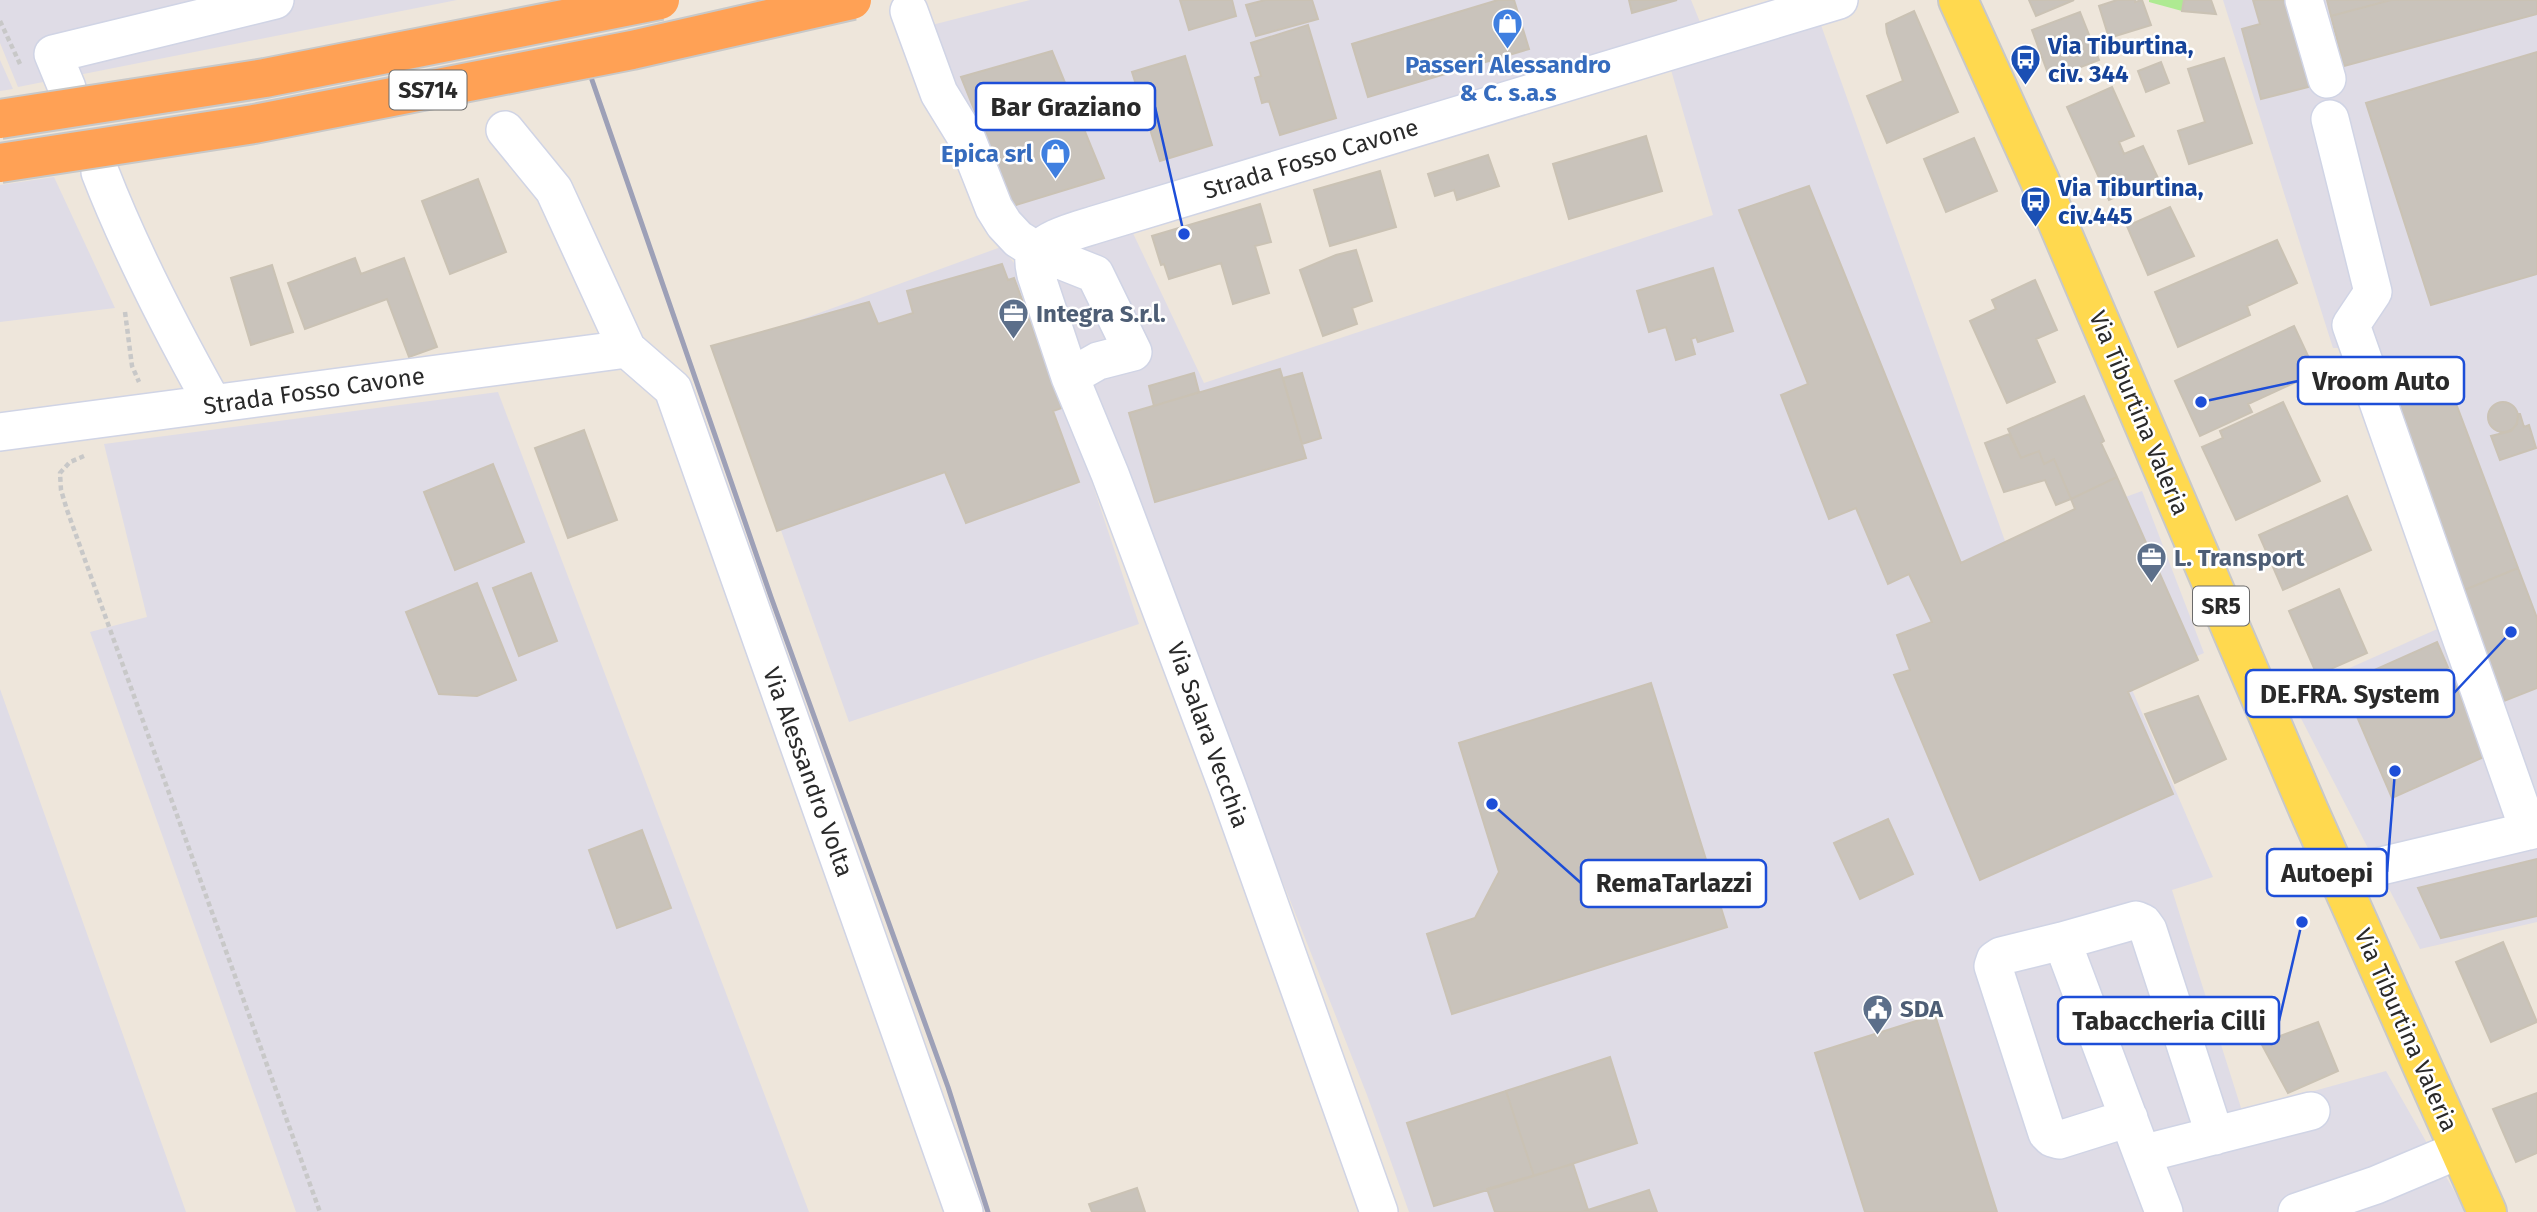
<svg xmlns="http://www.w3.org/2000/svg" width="2537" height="1212" viewBox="0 0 2537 1212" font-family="'Fira Sans',sans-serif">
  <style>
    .industrial { fill: #dfdce6 }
    .green { fill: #aeea92 }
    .building { fill: #c9c3bb; stroke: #cac2b4; stroke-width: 2 }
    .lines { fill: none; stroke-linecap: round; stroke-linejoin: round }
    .minor-casing { stroke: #d0d4e5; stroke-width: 40 }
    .major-casing { stroke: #c8c8c8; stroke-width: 42 }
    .path { stroke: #c8c8c8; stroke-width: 4.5; stroke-dasharray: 5 3.5; stroke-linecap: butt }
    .minor { stroke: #fff; stroke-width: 37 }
    .major { stroke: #ffd94f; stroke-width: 38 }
    .rail { stroke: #9da0b7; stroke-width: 5 }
    .highway-bridge-casing { stroke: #c8c8c8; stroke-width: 42; stroke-linecap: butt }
    .highway-bridge { stroke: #ffa155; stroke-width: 38 }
    .labels { text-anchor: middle; stroke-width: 5; stroke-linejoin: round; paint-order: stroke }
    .shield { fill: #fff; stroke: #6a6a6a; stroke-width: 2 }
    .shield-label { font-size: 23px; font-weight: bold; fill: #2a2a2a }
    .transit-label { font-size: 24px; font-weight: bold; fill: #164399; stroke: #fff; text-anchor: start }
    .shop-label { font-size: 24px; font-weight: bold; fill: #366cbe; stroke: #fff }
    .street-label { font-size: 24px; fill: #2a2a2a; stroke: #fff }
    .service-label { font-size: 24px; font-weight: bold; fill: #4e5e75; stroke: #fff; text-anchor: start }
    .leader { fill: none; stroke: #1d4ed8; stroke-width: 2.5 }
    .callout-dot { fill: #1d4ed8; stroke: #fff; stroke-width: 2.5 }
    .callout { fill: #fff; stroke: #1d4ed8; stroke-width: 2.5 }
    .callout-label { font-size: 26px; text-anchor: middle; font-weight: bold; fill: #2a2a2a }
  </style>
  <rect width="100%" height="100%" fill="#eee6db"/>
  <path class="industrial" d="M0,0H457L18,87L0,43Z
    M1030,0H1691L1702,27L1014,242L924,27Z
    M2223,0H2537V922L2420,949L2289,695L2444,626L2348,348H2333Z
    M1821,25L2005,541L2142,491L2204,653L2130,685L2213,877L2172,890L2242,1111L2386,1071L2466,1212H1409L1367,1095L1047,285L1057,253L1131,229L1204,383L1713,215L1671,70Z
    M0,60L13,89L0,91Z
    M54,177L115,308L0,322V185Z
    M1001,247L1022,273L1139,624L849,722L717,350Z
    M498,392L809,1212H296L90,632L147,617L104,444Z
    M0,689L186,1212H0Z"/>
  <path class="green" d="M2149,0H2184L2182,11L2149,2Z"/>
  <path class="building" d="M1180,0H1232L1236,16L1189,30Z
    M1265,0H1312L1318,19L1256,36L1246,5Z
    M1498,0H1514L1529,49L1368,97L1352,44Z
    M1629,0H1677L1632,13Z
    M2029,0H2074L2036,16Z
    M2117,0H2135V2L2142,0L2151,25L2109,38L2099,6Z
    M2184,0H2211L2216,14L2182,11Z
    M2253,0H2289L2312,86L2261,99L2242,29L2260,24Z
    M2327,0H2391L2331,16Z
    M2391,0H2537V14L2344,66L2331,16Z
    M1914,11L1958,112L1887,143L1867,96L1903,81L1887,33L1886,24Z
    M2080,12L2099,60L2050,79L2032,30Z
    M1308,25L1336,118L1280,135L1269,101L1262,103L1255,78L1261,76L1251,43Z
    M1052,51L1104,178L1013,206L961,77Z
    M2537,52V274L2431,305L2366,103Z
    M1185,56L1212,145L1160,161L1132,72Z
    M2224,58L2252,143L2189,164L2178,131L2205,122L2188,69Z
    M2161,62L2169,83L2146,92L2138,71Z
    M2112,87L2134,136L2119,142L2124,154L2143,146L2158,178L2109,200L2067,107Z
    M1646,136L1662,191L1569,219L1553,164Z
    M1974,138L1997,191L1946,212L1924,159Z
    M1488,155L1499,186L1457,200L1454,190L1435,196L1428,174Z
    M1380,171L1396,227L1330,246L1314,190Z
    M478,179L506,252L450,274L422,201Z
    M1809,186L1961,563L2075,509L2071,499L2117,477L2198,660L2128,692L2173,794L1980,880L1894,675L1910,670L1897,635L1932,622L1909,574L1888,584L1856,508L1829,519L1781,395L1808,384L1739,210Z
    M1260,204L1271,242L1255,246L1269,293L1233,304L1221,263L1169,279L1164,264L1161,265L1152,236Z
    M2170,207L2194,256L2148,275L2127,226Z
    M2277,240L2297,283L2247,306L2250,315L2178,347L2155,292Z
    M1356,250L1372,301L1352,308L1357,324L1323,336L1300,270L1336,255Z
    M355,258L361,274L404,258L437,347L409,357L387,299L305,329L288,283Z
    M1002,264L1008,280L1014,278L1062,408L1053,411L1079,482L966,523L945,472L777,531L711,346L869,302L878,324L913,313L907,291Z
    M272,265L293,332L251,345L231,278Z
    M1713,268L1733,331L1698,342L1696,337L1691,339L1695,354L1676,360L1666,327L1649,332L1637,291Z
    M2035,280L2057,330L2036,339L2055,382L2007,403L1970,321L1996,309L1992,300Z
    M2294,326L2316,373L2248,404L2252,412L2200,436L2175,381Z
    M1280,369L1306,458L1155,502L1129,413Z
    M2443,369L2518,568L2462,591L2387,391Z
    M1194,373L1199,392L1154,406L1149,386Z
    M1302,373L1321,438L1302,444L1283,378Z
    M2084,396L2104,441L2101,443L2117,477L2071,499L2054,459L2044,464L2039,451L2021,458L2008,429Z
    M2488 417a15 15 0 1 1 30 0a15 15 0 1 1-30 0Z
    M2283,402L2320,481L2236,520L2202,447L2223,438L2220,431Z
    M2518,414H2520L2524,427L2529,425L2536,448L2500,460L2491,436L2511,431L2517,424Z
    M584,430L617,520L568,538L535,448Z
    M2009,434L2021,458L2039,451L2044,464L2054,459L2071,499L2056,505L2045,480L2004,492L1985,443Z
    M493,464L524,542L455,570L424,492Z
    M2347,496L2371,550L2283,590L2259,535Z
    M2518,568L2537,618V688L2504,701L2462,591Z
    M531,573L557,641L519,656L493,588Z
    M477,583L516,680L477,696L439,694L406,612Z
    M2339,589L2367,653L2317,675L2289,611Z
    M2437,642L2486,756L2392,798L2343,684Z
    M1651,683L1727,927L1452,1014L1427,934L1475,918L1499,872L1459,743Z
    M2198,696L2226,759L2175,783L2145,714Z
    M1888,819L1913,874L1860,899L1834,843Z
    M642,830L671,908L617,928L589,850Z
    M2537,859V916L2441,938L2418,888Z
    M2503,942L2537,1022L2491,1042L2456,962Z
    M1935,1015L1997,1212H1865L1815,1053Z
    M2318,1022L2338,1071L2288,1093L2261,1043Z
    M1610,1057L1637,1143L1534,1176L1506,1091Z
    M1506,1091L1534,1176L1434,1206L1407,1123Z
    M2537,1093V1153L2516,1162L2493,1109Z
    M1573,1164L1588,1210L1581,1212H1495L1487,1189Z
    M1137,1188L1145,1212H1092L1089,1204Z
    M1649,1190L1657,1212H1581L1588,1210Z"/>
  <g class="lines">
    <defs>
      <path id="minor" d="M2304,0L2327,79
        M909,11L939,93L966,137L994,208L1004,224L1018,239L1037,251L1095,274L1133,352L1098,361L1070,377
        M67,88L53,54L275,0
        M2330,119L2373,292L2351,325L2529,831
        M505,130L554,190L627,349L673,389L964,1212
        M100,172C131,252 171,329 213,404
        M0,432L627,349
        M2339,876L2537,829
        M2062,941L2001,956L1995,960L1993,966L2047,1133L2052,1138L2059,1140L2129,1118
        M2142,1154L2062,941L2136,920L2143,923L2148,930L2215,1136
        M1379,1212L1228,788L1110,474L1070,377L1036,275C1035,270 1033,263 1034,258C1038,240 1078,230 1094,225L1839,0
        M2164,1212L2142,1154L2311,1111
        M2297,1212L2376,1185L2459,1150"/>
      <path id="major" d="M1958,0L2039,179L2309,811L2487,1212"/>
    </defs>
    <use href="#minor" class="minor-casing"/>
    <use href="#major" class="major-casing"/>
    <path class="path" d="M0,21L20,64
      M125,312L132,366L139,382
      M84,456L70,462L60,473L61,490L67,510L320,1212"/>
    <use href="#minor" class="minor"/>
    <use href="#major" class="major"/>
    <path class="rail" d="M592,80L771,597L948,1087L988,1212"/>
    <defs>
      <path id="highway-bridge" d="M0,119L265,78L660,0
        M0,163L254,124L632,50L852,0"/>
    </defs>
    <use href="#highway-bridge" class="highway-bridge-casing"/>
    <use href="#highway-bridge" class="highway-bridge"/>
  </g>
  <defs>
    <symbol id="shop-pin" viewBox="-11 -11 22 30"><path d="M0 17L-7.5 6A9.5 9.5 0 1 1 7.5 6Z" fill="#3f7fe0" stroke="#fff"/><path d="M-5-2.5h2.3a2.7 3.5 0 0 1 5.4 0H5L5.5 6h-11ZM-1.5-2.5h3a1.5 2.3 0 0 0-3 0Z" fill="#fff"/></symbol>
    <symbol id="bus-pin" viewBox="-11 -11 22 30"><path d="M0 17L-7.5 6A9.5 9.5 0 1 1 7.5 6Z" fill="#1a4fb4" stroke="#fff"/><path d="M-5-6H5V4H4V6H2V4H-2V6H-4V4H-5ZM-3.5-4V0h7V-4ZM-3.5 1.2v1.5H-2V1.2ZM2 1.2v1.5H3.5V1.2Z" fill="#fff"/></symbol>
    <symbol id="office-pin" viewBox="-11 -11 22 30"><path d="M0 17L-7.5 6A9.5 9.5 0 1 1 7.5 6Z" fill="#5c6f8a" stroke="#fff"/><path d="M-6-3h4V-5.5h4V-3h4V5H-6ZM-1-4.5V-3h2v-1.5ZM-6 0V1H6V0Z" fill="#fff"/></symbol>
    <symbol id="civic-pin" viewBox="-11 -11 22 30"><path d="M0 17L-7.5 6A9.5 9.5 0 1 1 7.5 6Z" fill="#5c6f8a" stroke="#fff"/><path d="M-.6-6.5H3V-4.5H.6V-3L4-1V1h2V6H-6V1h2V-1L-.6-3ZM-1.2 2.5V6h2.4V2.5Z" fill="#fff"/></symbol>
  </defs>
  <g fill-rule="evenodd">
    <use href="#shop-pin" x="1490" y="6" width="35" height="47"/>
    <use href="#bus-pin" x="2008" y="42" width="35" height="47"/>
    <use href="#shop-pin" x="1038" y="136" width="35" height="47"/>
    <use href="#bus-pin" x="2018" y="184" width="35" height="47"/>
    <use href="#office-pin" x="996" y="296" width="35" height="47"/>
    <use href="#office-pin" x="2134" y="540" width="35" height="47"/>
    <use href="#civic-pin" x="1860" y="992" width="35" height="47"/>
  </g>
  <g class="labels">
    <g class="shield">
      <rect x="389.5" y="70.5" width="77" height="39" rx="5"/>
      <rect x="2193" y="586.5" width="56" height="39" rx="5"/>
    </g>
    <g class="shield-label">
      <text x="428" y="98">SS714</text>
      <text x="2221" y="614">SR5</text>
    </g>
    <g class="transit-label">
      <text x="2048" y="54">Via Tiburtina,<tspan x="2048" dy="28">civ. 344</tspan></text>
      <text x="2058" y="196">Via Tiburtina,<tspan x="2058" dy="28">civ.445</tspan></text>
    </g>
    <g class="shop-label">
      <text x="1508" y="73">Passeri Alessandro<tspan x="1508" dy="28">&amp; C. s.a.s</tspan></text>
      <text x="1033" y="162" text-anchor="end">Epica srl</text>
    </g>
    <g class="street-label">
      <text transform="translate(1311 159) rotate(-17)" y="8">Strada Fosso Cavone</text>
      <text transform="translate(314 391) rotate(-8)" y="8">Strada Fosso Cavone</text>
      <text transform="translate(2139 413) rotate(67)" y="8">Via Tiburtina Valeria</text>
      <text transform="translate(1208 735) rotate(70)" y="8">Via Salara Vecchia</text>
      <text transform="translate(808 772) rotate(70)" y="8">Via Alessandro Volta</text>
      <text transform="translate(2406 1030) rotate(66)" y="8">Via Tiburtina Valeria</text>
    </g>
    <g class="service-label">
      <text x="1036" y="322">Integra S.r.l.</text>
      <text x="2174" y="566">L. Transport</text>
      <text x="1900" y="1017">SDA</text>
    </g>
  </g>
  <path class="leader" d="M1184 234L1155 107M2201 402L2298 381M2511 632L2454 693M2395 771L2387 872M1492 804L1581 883M2302 922L2279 1021"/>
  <g class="callout-dot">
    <circle cx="1184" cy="234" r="7"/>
    <circle cx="2201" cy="402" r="7"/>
    <circle cx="2511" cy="632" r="7"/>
    <circle cx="2395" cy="771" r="7"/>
    <circle cx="1492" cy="804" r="7"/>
    <circle cx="2302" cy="922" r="7"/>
  </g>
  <g class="callout">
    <rect x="976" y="83" width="179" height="47" rx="7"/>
    <rect x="2298" y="357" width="166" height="47" rx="7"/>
    <rect x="2246" y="670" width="208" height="47" rx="7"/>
    <rect x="2267" y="849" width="120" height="47" rx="7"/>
    <rect x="1581" y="860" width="185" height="47" rx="7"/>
    <rect x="2058" y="997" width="221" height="47" rx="7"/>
  </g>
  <g class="callout-label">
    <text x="1066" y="116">Bar Graziano</text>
    <text x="2381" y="390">Vroom Auto</text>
    <text x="2350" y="703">DE.FRA. System</text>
    <text x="2327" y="882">Autoepi</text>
    <text x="1674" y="892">RemaTarlazzi</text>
    <text x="2169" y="1030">Tabaccheria Cilli</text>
  </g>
</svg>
